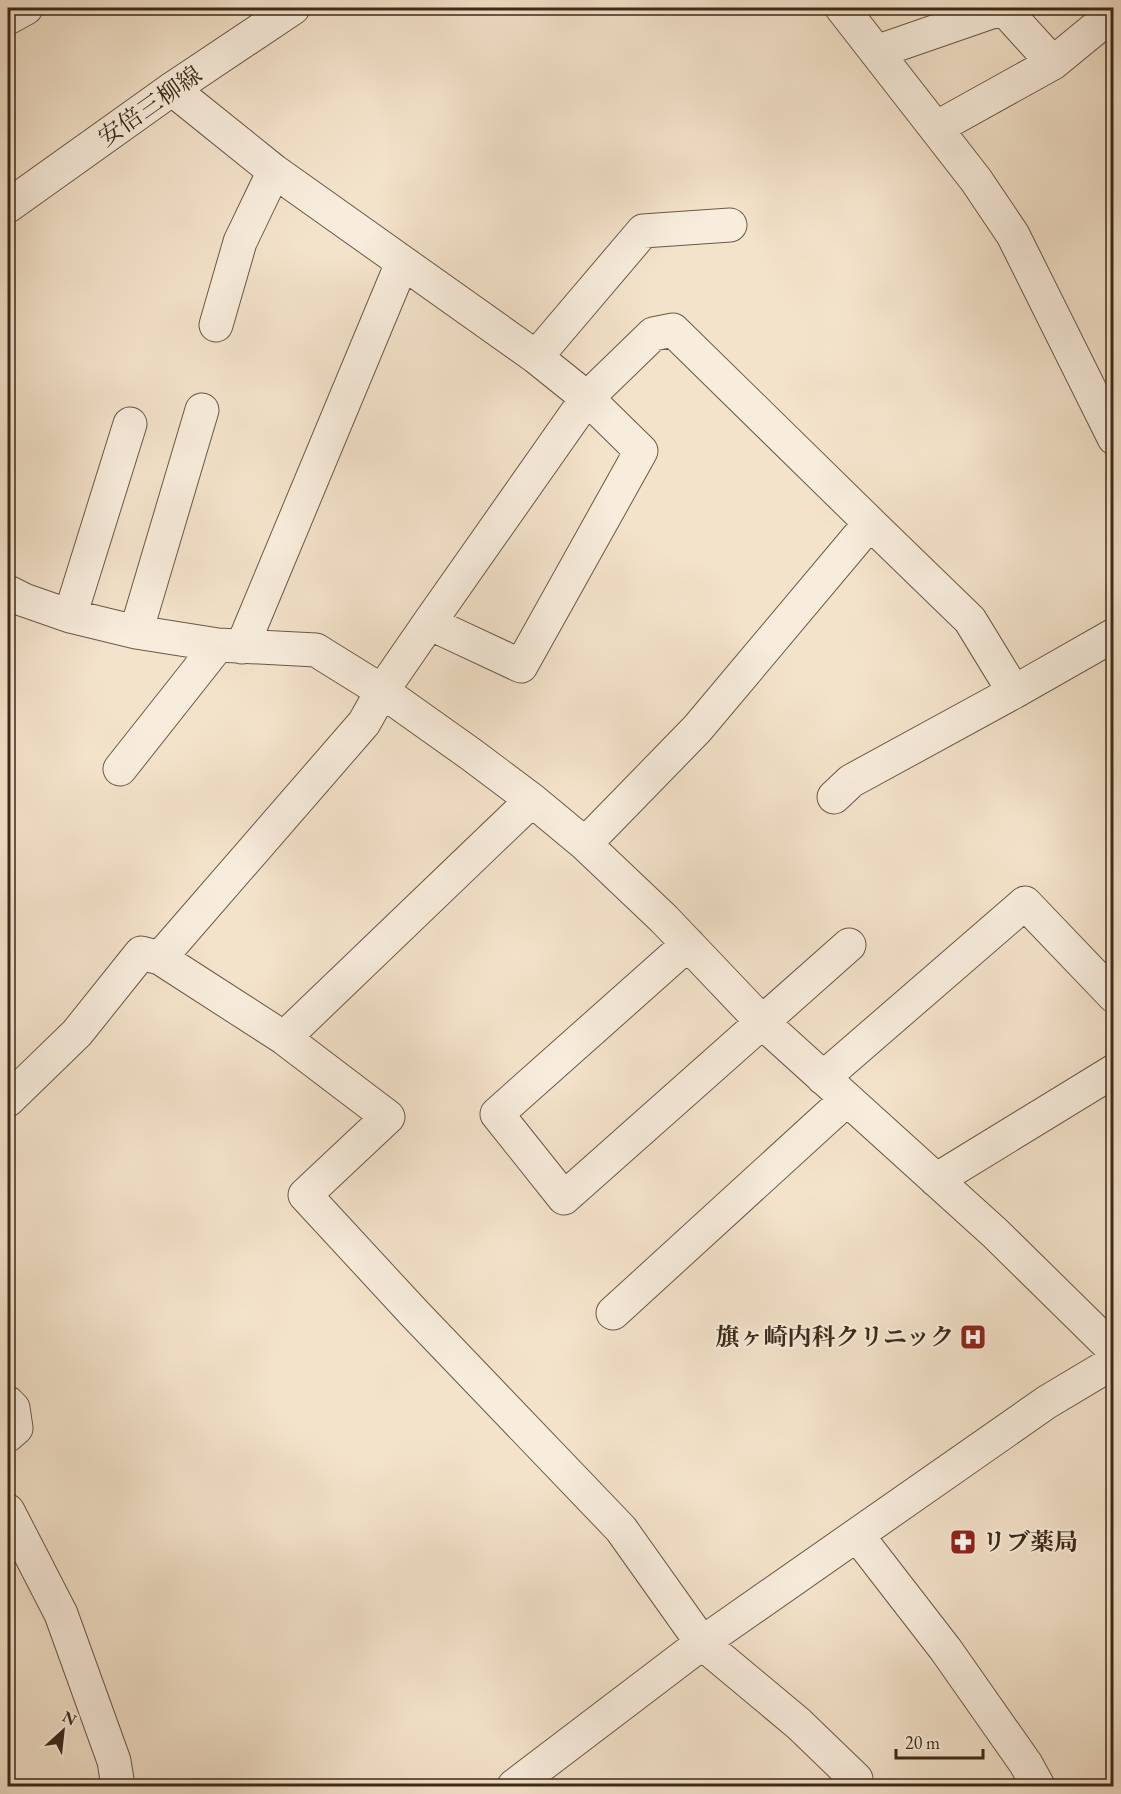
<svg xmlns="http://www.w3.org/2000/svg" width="1121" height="1794" viewBox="0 0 1121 1794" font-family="'EB Garamond','Noto Serif JP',serif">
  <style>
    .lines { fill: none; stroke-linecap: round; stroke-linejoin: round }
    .minor-casing { stroke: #6a5846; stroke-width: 35 }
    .tertiary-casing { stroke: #6a5846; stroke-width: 35 }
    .minor { stroke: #f8eddd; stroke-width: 33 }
    .tertiary { stroke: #f8eddd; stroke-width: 33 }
    .labels { text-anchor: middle; stroke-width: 4.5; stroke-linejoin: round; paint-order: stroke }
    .street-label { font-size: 24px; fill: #3c2919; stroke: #f8eddd }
    .poi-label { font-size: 24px; font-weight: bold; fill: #3c2919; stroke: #f8eddd; text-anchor: end }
  </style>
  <rect width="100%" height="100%" fill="#f4e3cb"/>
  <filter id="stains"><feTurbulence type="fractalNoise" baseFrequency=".00333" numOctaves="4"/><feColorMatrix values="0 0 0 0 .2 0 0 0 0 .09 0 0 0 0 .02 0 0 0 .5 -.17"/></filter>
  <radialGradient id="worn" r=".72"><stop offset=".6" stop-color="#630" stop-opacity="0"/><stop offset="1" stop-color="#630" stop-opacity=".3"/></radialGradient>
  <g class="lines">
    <defs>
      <path id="minor" d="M842,8L976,180L1013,235L1114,438
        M8,18L26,8
        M876,52L1003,8L1053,63
        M936,128L1053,63L1114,13
        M216,325L240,242L274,171
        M536,357L643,231L730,225
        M8,592L24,600L70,616L136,632L218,645L316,650L382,691L472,755L532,800L585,844L664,919L763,1023L995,1233L1114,1350
        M70,616L130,424
        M429,623L521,666L641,451L587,398L653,334L673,330L870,523
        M136,632L202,410
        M242,647L402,263
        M1014,692L1114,635
        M120,769L218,645
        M585,844L697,729L870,523L970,620L1014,692L851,781L834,797
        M688,944L497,1114L564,1198L849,945
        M160,958L364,723L382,691L429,623L587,398L536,357L274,171L172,89
        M284,1038L532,800
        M823,1078L1025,903L1114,996
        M8,1100L77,1033L141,953L160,958L284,1038L388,1117L305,1195L415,1314L621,1529L702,1643L799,1724L856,1779
        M936,1180L1114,1071
        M613,1313L846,1100
        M8,1403L13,1408L16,1428L8,1435
        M8,1511L61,1614L114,1761L118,1786
        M857,1535L946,1650L1026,1764L1038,1786
        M514,1786L702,1643L1047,1402L1114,1362"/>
      <path id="tertiary" d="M8,206L172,89L293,8"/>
    </defs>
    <use href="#minor" class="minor-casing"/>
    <use href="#tertiary" class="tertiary-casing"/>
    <use href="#minor" class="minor"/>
    <use href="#tertiary" class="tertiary"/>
  </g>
  <defs>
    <symbol id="hospital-square" viewBox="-11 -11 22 22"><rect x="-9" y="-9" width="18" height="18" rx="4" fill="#8f2418" stroke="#f8eddd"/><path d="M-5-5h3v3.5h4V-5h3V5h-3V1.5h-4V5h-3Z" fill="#fff"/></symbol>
    <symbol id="pharmacy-square" viewBox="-11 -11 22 22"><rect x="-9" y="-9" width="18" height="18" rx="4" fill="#8f2418" stroke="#f8eddd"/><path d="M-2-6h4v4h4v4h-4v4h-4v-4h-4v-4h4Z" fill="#fff"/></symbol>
  </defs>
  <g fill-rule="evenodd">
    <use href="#hospital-square" x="958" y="1322" width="30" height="30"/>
    <use href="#pharmacy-square" x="948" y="1527" width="30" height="30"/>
  </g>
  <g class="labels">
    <g class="street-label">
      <text transform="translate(150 106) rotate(-35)" y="8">安倍三柳線</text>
    </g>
    <g class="poi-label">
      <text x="954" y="1345">旗ヶ崎内科クリニック</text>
      <text x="982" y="1550" text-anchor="start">リブ薬局</text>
    </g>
  </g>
  <rect width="1121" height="1794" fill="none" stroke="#f4e3cb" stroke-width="30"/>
  <rect x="9" y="9" width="1103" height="1776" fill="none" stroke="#3c2919" stroke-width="3"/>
  <rect x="15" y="15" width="1091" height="1764" fill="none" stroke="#3c2919" stroke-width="1.5"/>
  <g transform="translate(63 1731) rotate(27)" stroke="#f8eddd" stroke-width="4.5" paint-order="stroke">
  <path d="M0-4.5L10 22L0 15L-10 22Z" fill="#3c2919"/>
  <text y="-9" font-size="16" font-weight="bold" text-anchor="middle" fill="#3c2919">N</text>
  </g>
  <path d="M896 1749v9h87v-9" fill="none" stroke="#3c2919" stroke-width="3"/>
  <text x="905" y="1749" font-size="18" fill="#3c2919" stroke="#f8eddd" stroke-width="4.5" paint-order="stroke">20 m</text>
  <rect width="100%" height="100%" filter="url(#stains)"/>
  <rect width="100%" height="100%" fill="url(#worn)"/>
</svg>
